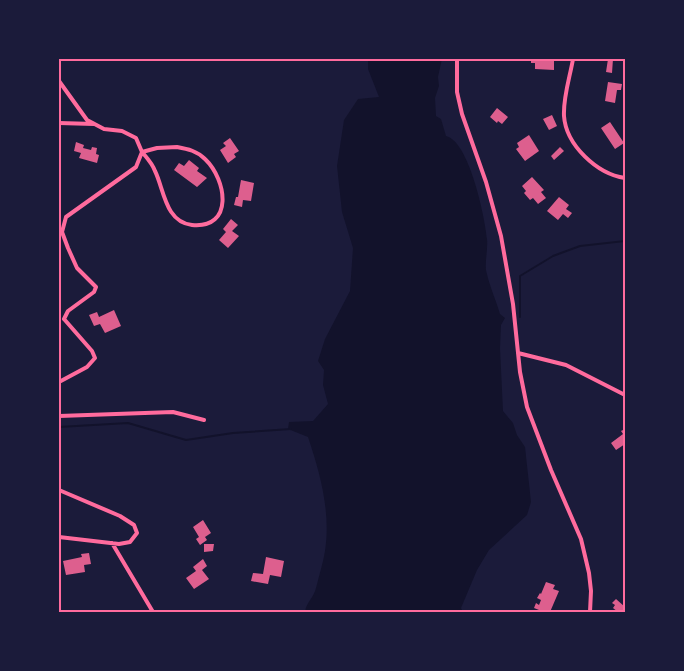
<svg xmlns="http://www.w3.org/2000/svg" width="684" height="671" viewBox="0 0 684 671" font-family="'IBM Plex Sans',sans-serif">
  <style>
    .water { fill: #12122b }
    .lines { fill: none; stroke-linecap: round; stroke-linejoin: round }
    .stream { stroke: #12122b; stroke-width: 2 }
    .building { fill: #dd5f8e }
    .minor { stroke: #ff6b9d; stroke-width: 4 }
    .neatline { fill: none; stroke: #ff6b9d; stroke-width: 2 }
  </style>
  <rect width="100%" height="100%" fill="#1b1b3a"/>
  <path class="water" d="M368,59H442L438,77L439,86L435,98L436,116L441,119L446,136C469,141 485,217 487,239C488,249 485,260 486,270C489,285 496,300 500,314L505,318L501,325L500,348L503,411L513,423L517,435L525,447L531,502L527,515L489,550L477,570L461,608L463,612H305C306,603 314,597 316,588C319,576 323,563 325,551C331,512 320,473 308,437L288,429L289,422L313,421L328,404L323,385L324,370L318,361L325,339L350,291L353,248L342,212L337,166L344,120L358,99L379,97L368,69Z"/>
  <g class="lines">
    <path class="stream" d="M520,317V276L553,256L580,246L625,241
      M59,427L128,423L186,440L233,433L291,429"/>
  </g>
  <path class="building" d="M531,59H554V70L535,69V63H531Z
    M608,59H613L612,73L606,72Z
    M608,82L622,84L621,90H617L615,103L605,101Z
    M497,108L508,117L502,124L498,121L497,123L490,117Z
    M552,115L557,126L549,130L543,119Z
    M610,122L624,143L615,149L601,128Z
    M529,135L539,151L525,161L516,149L519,147L517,143Z
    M230,138L239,151L234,154L236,157L228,163L220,150L226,146L223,143Z
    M76,142L84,145L83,148L91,150L92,147L97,148L96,154L99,155L97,163L79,158L81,153L74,151Z
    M560,147L564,151L554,160L551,156Z
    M189,160L199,168L197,171L207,178L197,187L174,170L179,163L184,166Z
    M532,177L544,190L541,192L546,198L538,204L533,198L530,200L524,193L526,191L522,186Z
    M241,180L254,183L251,201L243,200L242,207L234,205L236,197H238Z
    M559,197L569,205L566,209L572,213L568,218L563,214L558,220L547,211Z
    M231,219L238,225L232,231L239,236L228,248L219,240L226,232L223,229Z
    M114,310L121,326L105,333L100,324L94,326L89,315L97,312L99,317Z
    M625,429V444L616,450L611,443L623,434L621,431Z
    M203,520L211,533L205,537L207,540L200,545L196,539L199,537L193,527Z
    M204,544H214L213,551L204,552Z
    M89,553L91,564L84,565L85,572L66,575L63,561L82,557L81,554Z
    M266,557L284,561L281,577L270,575L268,584L251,581L253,573L263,574Z
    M203,559L207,566L202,570L209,579L194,589L186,578L196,571L193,567Z
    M546,582L555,585L553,589L559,591L550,612H544L534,608L536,603L539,605L541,600L537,598L540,593L541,594Z
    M616,599L625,607V612H618L613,608L615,605L612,603Z"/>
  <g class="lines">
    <path class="minor" d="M457,59V92L462,114L486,182L501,236L513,304L520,372L527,407L551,470L581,539L589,573L591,591L590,612
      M573,59C570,77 563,97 564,116C566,145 597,174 625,178
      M59,81L87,120L104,129L122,131L136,138L142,152L136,167L66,217L62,232L68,248L77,268L96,287L94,292L68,311L64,319
      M59,123L94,124
      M177,147C188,149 197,151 205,159C227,180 234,229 192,225C165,222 164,189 155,171C152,163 147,158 142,152L157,148Z
      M518,353L566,365L625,395
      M59,382L87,367L95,358L92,351L64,319
      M59,416L173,412L204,420
      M59,490L120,516L134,525L137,533L130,542L119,544L59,537
      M112,543L153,612"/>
  </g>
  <rect width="684" height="671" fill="none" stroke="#1b1b3a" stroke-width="120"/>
  <rect x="60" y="60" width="564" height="551" class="neatline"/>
</svg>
